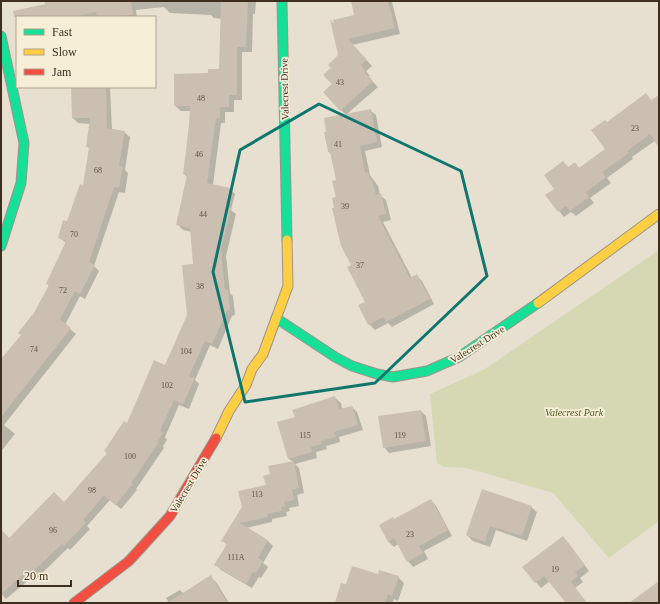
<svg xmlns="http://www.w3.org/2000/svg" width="660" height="604" viewBox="0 0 660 604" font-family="Georgia,serif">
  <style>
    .green { fill: #d6d7b3 }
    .shadow { fill: #0003 }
    .building { fill: #cbbfb2 }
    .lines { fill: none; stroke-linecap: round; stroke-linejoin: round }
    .fast-casing { stroke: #9c958a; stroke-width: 11 }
    .slow-casing { stroke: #9c958a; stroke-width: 11 }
    .jam-casing { stroke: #9c958a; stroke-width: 11 }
    .fast { stroke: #16e098; stroke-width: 9 }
    .slow { stroke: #ffcf43; stroke-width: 9 }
    .jam { stroke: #f24e42; stroke-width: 9 }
    .marked { fill: none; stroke: #0f766e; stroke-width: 3; stroke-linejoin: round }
    .labels { text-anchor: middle; stroke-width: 3.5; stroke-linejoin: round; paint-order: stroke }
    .number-label { font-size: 8px; fill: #605244 }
    .street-label { font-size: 10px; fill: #3d2e20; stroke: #f7eed8 }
    .park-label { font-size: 10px; font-style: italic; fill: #4d5a26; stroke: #f7eed8 }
  </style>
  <rect width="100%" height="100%" fill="#e7e0d1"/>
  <path class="green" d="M659,250V521L609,558L553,493L467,468L444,467L437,463L430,394L485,369Z"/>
  <path class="shadow" d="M45,1H256L255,14H253L252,52H242V100H234V112H225V123H221L213,185L230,189L235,194L231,210L236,214L226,256L230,293L233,296L235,315L232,316L218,349L210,345L195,380L199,384L189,409L179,405L165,437L167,440L163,446L164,448L136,489L137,490L121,509L110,500L87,526L90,529L70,550L68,548L33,582L30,579L6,599L2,595L1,597V542L9,539L64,504L108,454L105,451L127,424L165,366L188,316L194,264L191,232L183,230L178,225L188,178L184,174L191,111H181L175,106L209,74L220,70L222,19L214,18L211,15L170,13L164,7L136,10L137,17H40L46,5Z
    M352,1H396L392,2L400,34L352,45L372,66L366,71L370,76L368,77L378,87L347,114L370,110L376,115L382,147L365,151L370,175L378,186L380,195L386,200L391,220L383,222L412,278L416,275L422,281L434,304L392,327L388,323L375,330L369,324L366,302L352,266L335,208L337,180L332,155L329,152L346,115L341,110L333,84L332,68L339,56L336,26L356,16Z
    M72,87H110L112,130L124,132L130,137L125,170L128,173L125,193L119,192L94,266L99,271L85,299L80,296L65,325L76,334L4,425L15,434L2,450L1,361L22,335L49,286L47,283L66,243L59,237L68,222L84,186L90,149L87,146L90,124L78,123L73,118Z
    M646,95L652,101L659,96V140H656L632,157L633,159L607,178L611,183L590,198L594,203L576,216L571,212L564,217L547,196L556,189L563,162L569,168L575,163L580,169L607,149V123Z
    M335,398L341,403L342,409L352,407L357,412L363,430L339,437L340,442L326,446L327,449L316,452L317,458L295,464L299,468L304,493L297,495L299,506L289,508L290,511L286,512L287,516L272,519V522L246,528L268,541L273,546L263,563L268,567L261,578L259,577L252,588L221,570L216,565L227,545L223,541L267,486L271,475L293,462L289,459L278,423L296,418Z
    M421,411L426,416L431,446L389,453L384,447Z
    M431,500L436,506L452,536L424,551L428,559L413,567L408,561L398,544L394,547L388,541L394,520Z
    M531,507L537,512L527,541L496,530L490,547L473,541L467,535Z
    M568,543L589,571L580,578L583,582L575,588L587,603H564L566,602L550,581L541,588L536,582Z
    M379,575L398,577L404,583L398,601L394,599L392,603H336L347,586Z
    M210,577L216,582L229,603H169L166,598L180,590L184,594Z"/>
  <path class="building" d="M44,1H131L133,15L97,17L96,12L74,17H14L13,11L45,4Z
    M221,1H248L246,47H237V95H229V107H220V118H216L207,183L230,188L226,207L231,208L221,250L225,290H228L230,310L227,311L212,344L205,341L189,376L195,378L183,404L174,400L160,431L163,433L158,441L159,442L131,483L133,484L115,505L104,495L83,520L86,523L64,546L62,544L27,577L24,574L1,594V529L9,538L54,492L64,502L107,453L104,451L124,421L127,423L154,360L165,365L187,315L182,265L193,264L190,228L176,225L187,175L183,174L189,125L190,106H174V74L208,73V69H219Z
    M351,1H388L395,28L348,39L367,60L361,65L365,70L364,71L373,81L340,111L323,92L332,84L323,75L331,68L328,65L338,55L330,19L334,24L333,20L354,15Z
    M71,87H106L107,128L125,131L119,166L123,167L119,188L114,187L89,262L95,265L82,290L80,294L75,291L60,319L71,328L1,417V359L21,335L18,333L32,315H33L49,285L46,284L66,241L58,238L63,220L67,221L80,184L83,185L89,147H86L90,118H72Z
    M646,93L651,100L659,95V148L650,134L627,151L629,153L602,172L606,177L586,192L589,197L570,211L566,206L558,212L545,195L554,189L544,175L563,161L568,167L575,162L579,168L605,149L591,130L605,120L607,122Z
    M371,109L377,142L360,146L365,173L368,172L370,180H372L376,195L381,193L386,214L378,216L410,278L417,274L430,299L386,322L383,317L368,325L358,305L365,302L347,267L351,265L341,246L332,208H334L332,198L336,197L332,181L336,180L330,152H328L324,132H326L324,118Z
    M335,396L339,409L352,406L358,425L334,432L336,437L321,441L322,444L311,447L312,452L288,459L277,422L295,417L292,410Z
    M421,410L426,441L383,448L378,416Z
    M294,461L299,488L292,490L294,500L284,502L285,506L281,507L282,511L267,514L268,517L240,523L268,540L258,558L263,561L256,573L253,572L246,584L214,565L227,544L221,541L242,507L238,491L266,485L263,476L270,474L268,466Z
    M482,489L532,506L522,536L490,526L485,542L466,535Z
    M431,499L448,530L419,546L423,553L407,562L394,538L388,542L379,525L393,517L394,519Z
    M563,536L585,565L575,572L578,576L571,582L587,603H566L544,576L535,583L522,567Z
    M352,566L378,574L379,570L399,576L392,596L388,594L385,603H335L341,583L346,584Z
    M211,575L227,603H167Z
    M659,581V603H629Z"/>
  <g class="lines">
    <defs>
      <path id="fast" d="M282,1L287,240
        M1,36L24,143L21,183L1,246
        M276,318L335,357L352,366L377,374L393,377L427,371L459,357L538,303"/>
      <path id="slow" d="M538,303L659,214
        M216,438L229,411L246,385L252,369L263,354L288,286L287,240"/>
      <path id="jam" d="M74,603L129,561L170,516L216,438"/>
    </defs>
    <use href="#fast" class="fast-casing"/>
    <use href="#slow" class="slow-casing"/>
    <use href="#jam" class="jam-casing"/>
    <use href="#fast" class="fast"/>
    <use href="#slow" class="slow"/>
    <use href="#jam" class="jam"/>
  </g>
  <path class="marked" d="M319,104L461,171L487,276L375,383L245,402L213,272L240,150Z"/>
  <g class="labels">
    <g class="number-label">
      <text x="340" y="85">43</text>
      <text x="201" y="101">48</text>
      <text x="635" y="131">23</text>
      <text x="338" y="147">41</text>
      <text x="199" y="157">46</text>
      <text x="98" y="173">68</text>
      <text x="345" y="209">39</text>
      <text x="203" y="217">44</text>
      <text x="74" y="237">70</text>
      <text x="360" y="268">37</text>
      <text x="200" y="289">38</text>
      <text x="63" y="293">72</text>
      <text x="34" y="352">74</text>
      <text x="186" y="354">104</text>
      <text x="167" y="388">102</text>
      <text x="305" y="438">115</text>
      <text x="400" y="438">119</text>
      <text x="130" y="459">100</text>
      <text x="92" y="493">98</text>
      <text x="257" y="497">113</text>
      <text x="53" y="533">96</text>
      <text x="410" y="537">23</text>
      <text x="236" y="560">111A</text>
      <text x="555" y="572">19</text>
    </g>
    <g class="street-label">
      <text transform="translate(284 89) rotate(-91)" y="4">Valecrest Drive</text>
      <text transform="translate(477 344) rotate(-32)" y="4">Valecrest Drive</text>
      <text transform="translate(188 485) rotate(-59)" y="4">Valecrest Drive</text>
    </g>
    <g class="park-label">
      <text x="574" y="416">Valecrest Park</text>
    </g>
  </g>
  <rect width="660" height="604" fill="none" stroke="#3d2e20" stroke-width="4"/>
  <rect x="16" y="16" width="140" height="72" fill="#f7eed8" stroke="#ada18e"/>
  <rect x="24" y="29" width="20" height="6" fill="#16e098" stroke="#ada18e"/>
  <text x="52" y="36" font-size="12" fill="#3d2e20">Fast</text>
  <rect x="24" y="49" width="20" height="6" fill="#ffcf43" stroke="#ada18e"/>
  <text x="52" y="56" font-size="12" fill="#3d2e20">Slow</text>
  <rect x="24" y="69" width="20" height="6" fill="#f24e42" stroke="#ada18e"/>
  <text x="52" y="76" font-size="12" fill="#3d2e20">Jam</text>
  <path d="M18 580v6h53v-6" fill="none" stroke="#3d2e20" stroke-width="2"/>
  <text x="24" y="580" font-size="12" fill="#3d2e20" stroke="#f7eed8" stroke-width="3" paint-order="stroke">20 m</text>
</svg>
